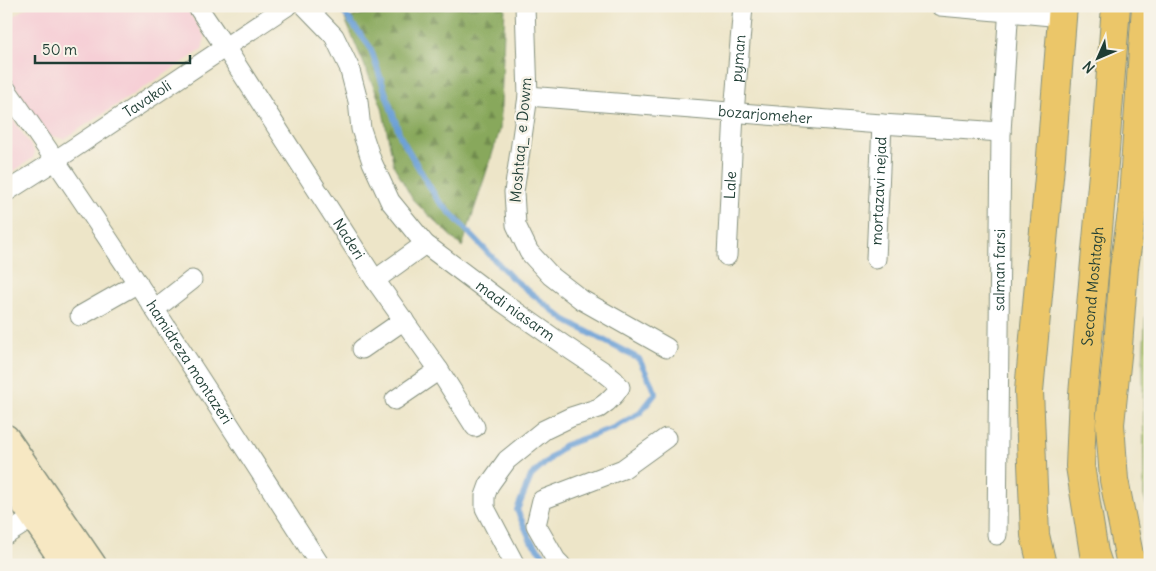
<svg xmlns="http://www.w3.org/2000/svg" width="1156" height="571" viewBox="0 0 1156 571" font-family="Delius,sans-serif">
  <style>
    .built { fill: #f6cfd6 }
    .grass { fill: url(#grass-dots); stroke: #65804e }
    .forest { fill: url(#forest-firs); stroke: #547248 }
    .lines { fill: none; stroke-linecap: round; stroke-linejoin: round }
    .stream { stroke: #689ed5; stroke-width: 6 }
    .street-casing { stroke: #86917e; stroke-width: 21 }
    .secondary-casing { stroke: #86917e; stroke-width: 29 }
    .primary-casing { stroke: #86917e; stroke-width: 30 }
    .street { stroke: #fff; stroke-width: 19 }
    .secondary { stroke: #f7e8c3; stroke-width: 26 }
    .primary { stroke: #ebc669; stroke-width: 28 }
    .labels { text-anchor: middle; stroke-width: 5; stroke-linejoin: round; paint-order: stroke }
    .street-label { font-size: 15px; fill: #1f3d34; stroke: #f7f3e8 }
  </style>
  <defs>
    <pattern id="grass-dots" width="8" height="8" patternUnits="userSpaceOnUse" patternTransform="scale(1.25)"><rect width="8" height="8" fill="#abc267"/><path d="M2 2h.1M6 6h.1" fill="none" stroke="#8b9f56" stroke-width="1.8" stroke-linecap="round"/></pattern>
    <pattern id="forest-firs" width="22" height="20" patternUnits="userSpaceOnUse" patternTransform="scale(1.25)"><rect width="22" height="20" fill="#88a85c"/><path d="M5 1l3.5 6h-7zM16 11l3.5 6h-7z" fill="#6f8a4d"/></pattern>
  </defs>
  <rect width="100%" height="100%" fill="#f7f3e8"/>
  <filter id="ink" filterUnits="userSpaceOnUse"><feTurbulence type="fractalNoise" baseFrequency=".02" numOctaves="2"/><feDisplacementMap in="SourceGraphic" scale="10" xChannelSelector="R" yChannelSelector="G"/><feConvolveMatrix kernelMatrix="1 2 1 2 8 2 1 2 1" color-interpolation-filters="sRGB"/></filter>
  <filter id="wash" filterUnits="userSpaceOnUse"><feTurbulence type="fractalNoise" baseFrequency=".0096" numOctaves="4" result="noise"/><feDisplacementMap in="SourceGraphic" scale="20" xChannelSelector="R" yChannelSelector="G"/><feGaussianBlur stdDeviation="1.12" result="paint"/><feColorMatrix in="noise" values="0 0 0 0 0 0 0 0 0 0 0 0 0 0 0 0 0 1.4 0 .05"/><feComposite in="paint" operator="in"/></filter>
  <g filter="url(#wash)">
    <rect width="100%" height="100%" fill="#ede5c8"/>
    <path class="built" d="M29,6H185L205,37L202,50L64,139L48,135L6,73V21Z
      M6,109L35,152L33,158L6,176Z"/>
    <path class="grass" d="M1150,231V519L1144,496L1143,363Z"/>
    <path class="forest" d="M488,6H505L500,130L462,247L413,200L394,166L382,107L345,19L364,14Z"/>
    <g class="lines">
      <path class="stream" d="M339,6L370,47L401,138L437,199L511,277L565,320L639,359L656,393L640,413L613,428L565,445L531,476L517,510L531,541L546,558"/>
    </g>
  </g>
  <g filter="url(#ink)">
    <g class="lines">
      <defs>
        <g id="street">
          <path id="s1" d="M197,6L225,47L375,280L439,370L475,427"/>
          <path id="s2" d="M305,6L334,36L349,67L358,101L361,129L372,162L390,201L425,244L498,299L565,346L604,372L614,380L620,387L615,394L607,402L599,408L571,417L544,430L507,460L489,485L485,496V508L515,565"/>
          <path d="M525,6L528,96L514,192L516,225L529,252L551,276L582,300L667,348"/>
          <path d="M940,6L1062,17"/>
          <path id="s3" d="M6,89C115,245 217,405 320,565"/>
          <path id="s4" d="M528,96L867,123L1001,132"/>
          <path id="s5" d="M6,192L56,160L287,6"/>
          <path id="s6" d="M727,256L734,113L743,6"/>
          <path id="s7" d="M876,259L882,124"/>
          <path d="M375,280L425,244"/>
          <path d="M155,309L192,280"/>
          <path d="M80,316L138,283"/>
          <path d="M362,349L404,320"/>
          <path d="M395,400L439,370"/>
          <path d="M6,535L34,517"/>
          <path id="s8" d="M997,535L1001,132L1009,6"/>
          <path d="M561,565L556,560L536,525L542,500L623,469L666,438"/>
        </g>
        <path id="secondary" d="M6,438L93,565
          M6,476L66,565"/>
        <g id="primary">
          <path d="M1042,565L1035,535L1029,391L1051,156L1063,6"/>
          <path id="s9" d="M1098,565L1094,553L1080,466L1083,394L1104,163L1116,6"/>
          <path d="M1131,565L1114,480L1110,424L1118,346L1124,268L1132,212L1146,6"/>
        </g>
      </defs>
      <use href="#street" class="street-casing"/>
      <use href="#secondary" class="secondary-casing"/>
      <use href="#primary" class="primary-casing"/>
      <use href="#street" class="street"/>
      <use href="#secondary" class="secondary"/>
      <use href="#primary" class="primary"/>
    </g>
  </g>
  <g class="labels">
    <g class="street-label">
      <text dy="5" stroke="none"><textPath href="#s6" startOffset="198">pyman</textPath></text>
      <text dy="5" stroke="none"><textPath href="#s5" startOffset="169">Tavakoli</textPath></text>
      <text dy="5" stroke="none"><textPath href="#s4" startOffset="238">bozarjomeher</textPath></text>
      <text transform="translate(521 140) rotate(-85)" y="5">Moshtaq_ e Dowm</text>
      <text dy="5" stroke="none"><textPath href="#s6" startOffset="71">Lale</textPath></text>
      <text dy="5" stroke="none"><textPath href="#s7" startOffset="68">mortazavi nejad</textPath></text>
      <text dy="5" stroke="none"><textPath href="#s1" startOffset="278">Naderi</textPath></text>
      <text dy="5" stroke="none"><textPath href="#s8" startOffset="265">salman farsi</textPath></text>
      <text dy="5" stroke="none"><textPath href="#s9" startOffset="281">Second Moshtagh</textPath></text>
      <text dy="5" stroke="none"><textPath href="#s2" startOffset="385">madi niasarm</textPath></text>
      <text dy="5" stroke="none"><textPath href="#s3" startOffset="329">hamidreza montazeri</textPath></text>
    </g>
  </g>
  <rect width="1156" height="571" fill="none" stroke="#f7f3e8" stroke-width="25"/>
  <g transform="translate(1098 58) rotate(225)" stroke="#f7f3e8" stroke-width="4" paint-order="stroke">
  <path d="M0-4L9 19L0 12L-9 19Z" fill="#1f3d34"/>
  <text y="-8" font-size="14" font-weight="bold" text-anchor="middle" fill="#1f3d34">N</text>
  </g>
  <path d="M35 55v8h155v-8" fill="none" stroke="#1f3d34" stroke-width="2.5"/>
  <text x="42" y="55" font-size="15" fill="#1f3d34" stroke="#f7f3e8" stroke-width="4" paint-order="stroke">50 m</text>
</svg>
